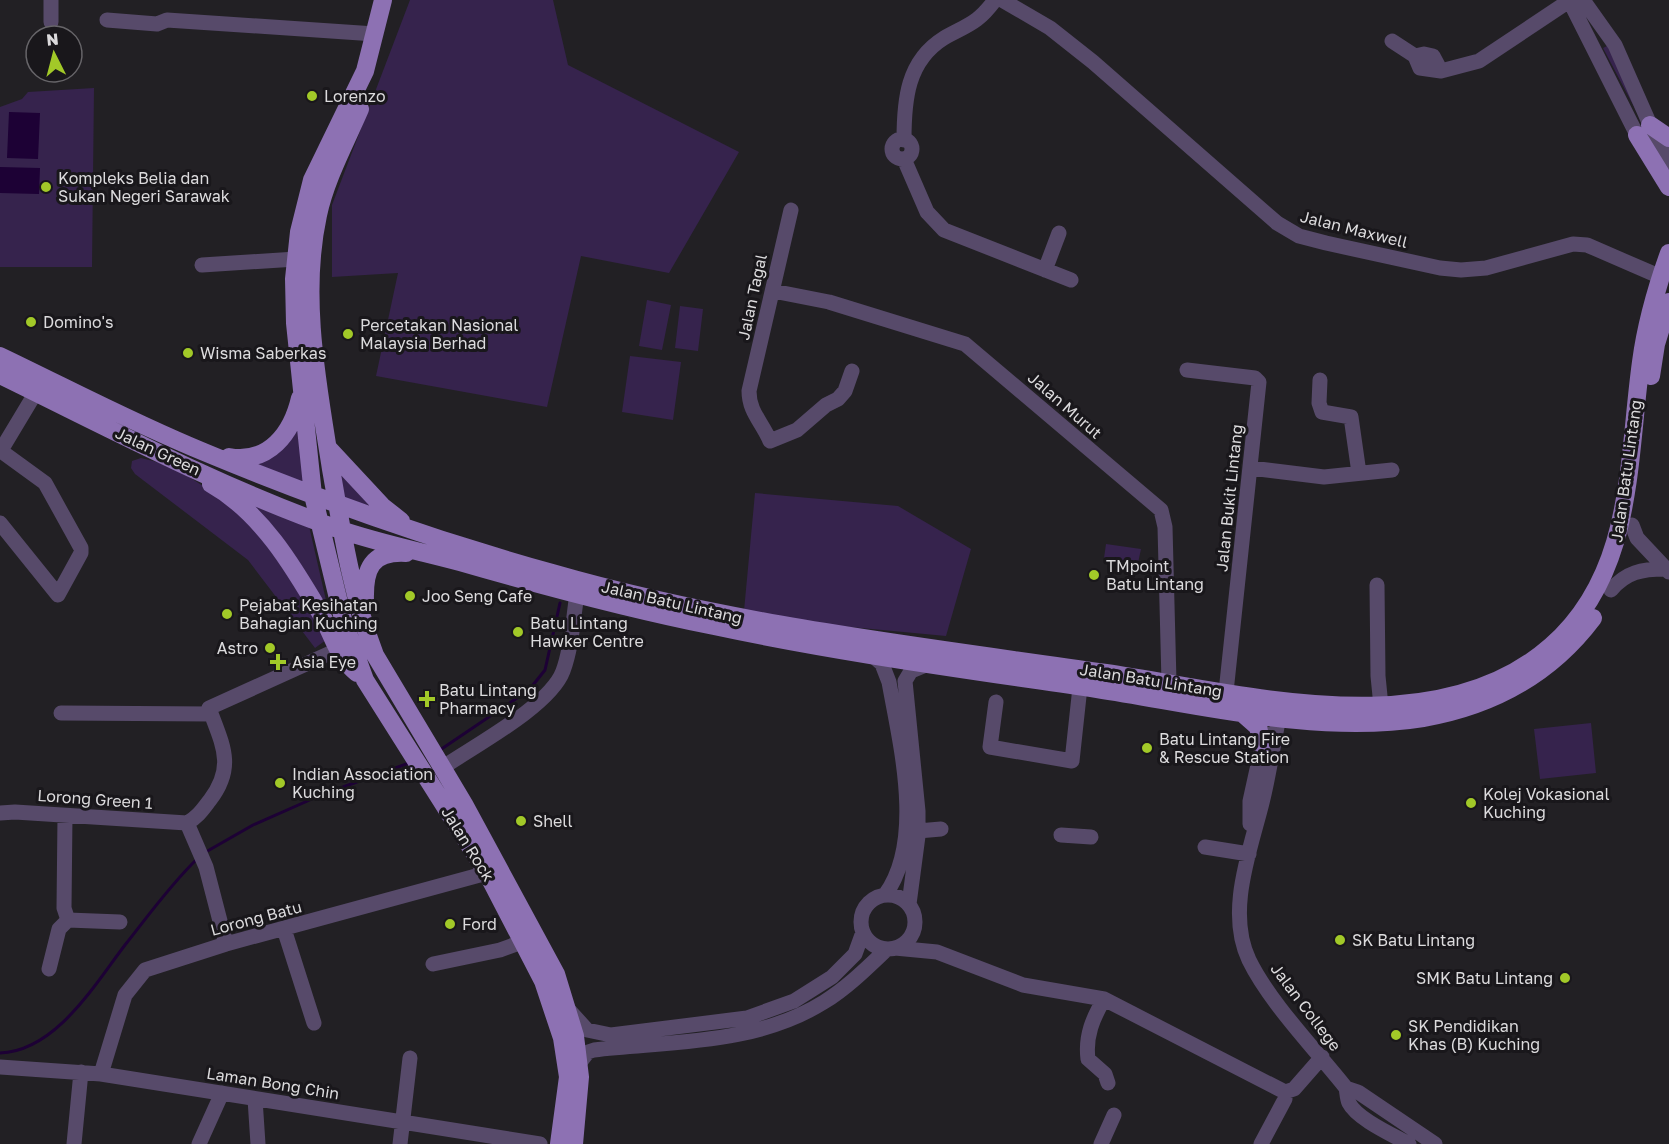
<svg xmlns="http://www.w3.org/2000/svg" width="1669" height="1144" viewBox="0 0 1669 1144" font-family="'Golos Text',sans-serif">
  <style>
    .green { fill: #36234d }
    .water { fill: #1d0135 }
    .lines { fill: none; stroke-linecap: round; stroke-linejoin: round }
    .stream { stroke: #1d0135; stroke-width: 3 }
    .minor { stroke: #574a6a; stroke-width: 15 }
    .major { stroke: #8d71b3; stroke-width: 18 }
    .poi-dot { fill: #a2c928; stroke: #19171b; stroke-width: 2 }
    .labels { text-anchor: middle; stroke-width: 6; stroke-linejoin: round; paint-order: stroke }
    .poi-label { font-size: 16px; fill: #dcdbdd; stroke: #19171b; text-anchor: start }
    .street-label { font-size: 16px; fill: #dcdbdd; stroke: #19171b }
  </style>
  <rect width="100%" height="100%" fill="#222024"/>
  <path class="green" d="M410,0H553L568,65L739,152L669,273L581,256L547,407L376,376L398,273L332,277V205Z
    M1609,45L1650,137L1603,48Z
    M94,88L92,267H0V107L22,99L28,92Z
    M647,300L671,305L662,350L639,346Z
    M680,306L703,309L698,351L675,348Z
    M630,356L681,362L673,420L622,412Z
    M298,424L304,484L252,463Z
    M141,458C191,468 243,513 274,552C295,578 309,611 326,640L315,648L248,560L135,474L131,468L132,461Z
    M337,469L377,510L346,502Z
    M755,493L898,506L971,549L946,636L808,623L744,611Z
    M236,496L309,526L328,609Z
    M1106,544L1141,549L1138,563L1104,558Z
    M1591,723L1596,773L1540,779L1534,729Z"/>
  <path class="water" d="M9,112L40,113L38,159L7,158Z
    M0,167L40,168L39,194L0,193Z"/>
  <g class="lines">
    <path class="stream" d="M440,750L529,690L545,670L560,603
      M204,853L253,825L321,795L409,763
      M0,1053C56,1051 95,984 125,945C148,916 171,884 197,859"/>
    <path class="minor" d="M1002,0L1050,28L1093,62L1277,223L1299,236L1326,243L1440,268L1461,270L1486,268L1573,244L1587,245L1661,277
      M1569,0L1637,135L1658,155L1669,162
      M1583,0L1615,45L1655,136L1669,150
      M107,20L157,24L167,20L375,34
      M51,22V0
      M1392,41L1415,56
      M1441,71L1433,56L1424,54L1415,56L1420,68L1441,71L1479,61L1569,1
      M892 149a10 10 0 1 1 20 0a10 10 0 1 1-20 0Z
      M904,140C904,100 907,61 944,38C969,24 977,24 995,0
      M904,159L927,212L944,230L1071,280
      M791,210L749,391C749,412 762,422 770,441L797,430L826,405L838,399L845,391L852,371
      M202,265L296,259
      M1045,270L1059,233
      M773,291L829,302L965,344L1161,510L1165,527L1169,682
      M1187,370L1255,378L1259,382L1226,692
      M1320,380L1319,403L1322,412L1351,417L1359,473
      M0,452L36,392
      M1251,468L1324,477L1392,470
      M0,523L58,595L81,553V548L45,483L1,451
      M1632,525L1637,538L1669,572
      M1377,585L1378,676L1381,706
      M1611,590C1626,572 1642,569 1665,569
      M873,656L882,664L889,682C900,744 925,840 885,895
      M996,702L990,747L1072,761L1080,687
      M61,713L211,714
      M1279,717C1273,746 1269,775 1262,803C1250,851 1226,912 1249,960C1270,1003 1316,1050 1346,1088
      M442,768C474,746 550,706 563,671C572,647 573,619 577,594
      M0,813L15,812L187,823C198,817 203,809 210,800C236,766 222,744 209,708L337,650
      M65,816L64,908L68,920
      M187,823L206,867L226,944
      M1250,824V801L1265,733
      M918,831L941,829
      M1061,835L1091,837
      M1205,847L1249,854
      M861 922a27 27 0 1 1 54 0a27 27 0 1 1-54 0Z
      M909,904L918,836V811L905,681L911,671L928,664
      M68,920L120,922
      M284,929L314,1023
      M895,948L937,952L1023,985L1104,999L1285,1092
      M433,964L500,950L522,942
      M49,969L59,929L68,920
      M1104,999C1093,1018 1085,1036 1088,1059L1105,1074L1108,1083
      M568,1009L587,1030L611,1035L747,1018L794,1001L832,977L855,954L863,932
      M578,1065L588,1052L594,1050C672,1041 755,1045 824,1002C847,988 868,967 887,949
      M0,1067L101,1074L540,1144
      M101,1074L125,995L145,970L226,944L487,873
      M1346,1088L1358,1092L1435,1144
      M1346,1088C1347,1092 1347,1099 1349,1103C1357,1119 1393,1135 1409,1144
      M1285,1092L1294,1089L1322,1057
      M255,1099L258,1144
      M74,1144L81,1072
      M199,1144L222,1093
      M400,1144L410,1058
      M1101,1144L1114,1115
      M1261,1144L1285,1099V1092"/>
    <path class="major" d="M383,0L365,71L312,180L299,232L294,279L295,323L313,495L343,619L365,680L487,873L543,981L562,1038L568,1077L559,1144
      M360,109C345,144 326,178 318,215C300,298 318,386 331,469C342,531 352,596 375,655L464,804L556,974L575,1036L580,1077L574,1144
      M1650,125L1669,138
      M1637,135L1669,187
      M0,356C67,388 135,424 204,452C317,499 434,540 552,573C732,625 920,646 1106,673C1242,693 1435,748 1551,646C1634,573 1627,464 1641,362C1646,324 1656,289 1669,253
      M0,375C111,429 221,488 338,529C378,543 419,551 460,562C543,586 629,609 714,626C840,653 969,670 1097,689C1201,705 1319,735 1423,718C1492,706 1551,674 1593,618
      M1651,376L1656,344L1669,302
      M328,448L382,506L401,521
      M229,457C269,464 292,433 300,398
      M211,484C261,512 293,566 321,614C333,635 337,657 357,673
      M365,601C364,569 371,551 406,553
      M1241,712L1258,727L1262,744"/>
  </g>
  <g class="poi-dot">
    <circle cx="312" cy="96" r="6"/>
    <circle cx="46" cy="187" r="6"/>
    <circle cx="31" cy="322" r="6"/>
    <circle cx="348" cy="334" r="6"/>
    <circle cx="188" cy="353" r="6"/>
    <circle cx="1094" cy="575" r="6"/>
    <circle cx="410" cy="596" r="6"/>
    <circle cx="227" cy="614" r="6"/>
    <circle cx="518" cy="632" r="6"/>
    <circle cx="270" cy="648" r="6"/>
    <path d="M275 653h6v6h6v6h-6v6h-6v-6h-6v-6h6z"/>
    <path d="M424 690h6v6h6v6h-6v6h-6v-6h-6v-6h6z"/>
    <circle cx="1147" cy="748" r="6"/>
    <circle cx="280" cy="783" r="6"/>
    <circle cx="1471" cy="803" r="6"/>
    <circle cx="521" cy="821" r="6"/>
    <circle cx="450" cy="924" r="6"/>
    <circle cx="1340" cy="940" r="6"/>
    <circle cx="1565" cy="978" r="6"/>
    <circle cx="1396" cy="1035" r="6"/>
  </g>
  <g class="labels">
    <g class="poi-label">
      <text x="324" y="102">Lorenzo</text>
      <text x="58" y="184">Kompleks Belia dan<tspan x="58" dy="18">Sukan Negeri Sarawak</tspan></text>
      <text x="43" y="328">Domino's</text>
      <text x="360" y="331">Percetakan Nasional<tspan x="360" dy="18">Malaysia Berhad</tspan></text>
      <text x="200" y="359">Wisma Saberkas</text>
      <text x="1106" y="572">TMpoint<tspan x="1106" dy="18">Batu Lintang</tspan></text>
      <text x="422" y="602">Joo Seng Cafe</text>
      <text x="239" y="611">Pejabat Kesihatan<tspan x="239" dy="18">Bahagian Kuching</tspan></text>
      <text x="530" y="629">Batu Lintang<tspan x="530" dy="18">Hawker Centre</tspan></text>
      <text x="258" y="654" text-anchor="end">Astro</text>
      <text x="292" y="668">Asia Eye</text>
      <text x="439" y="696">Batu Lintang<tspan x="439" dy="18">Pharmacy</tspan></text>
      <text x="1159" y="745">Batu Lintang Fire<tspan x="1159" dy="18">&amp; Rescue Station</tspan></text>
      <text x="292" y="780">Indian Association<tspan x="292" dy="18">Kuching</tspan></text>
      <text x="1483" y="800">Kolej Vokasional<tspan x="1483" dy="18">Kuching</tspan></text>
      <text x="533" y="827">Shell</text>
      <text x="462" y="930">Ford</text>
      <text x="1352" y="946">SK Batu Lintang</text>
      <text x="1553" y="984" text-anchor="end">SMK Batu Lintang</text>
      <text x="1408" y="1032">SK Pendidikan<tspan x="1408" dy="18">Khas (B) Kuching</tspan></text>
    </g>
    <g class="street-label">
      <text transform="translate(1354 229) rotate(14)" y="6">Jalan Maxwell</text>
      <text transform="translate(752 297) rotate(-78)" y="6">Jalan Tagal</text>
      <text transform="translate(1065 405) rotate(41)" y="6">Jalan Murut</text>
      <text transform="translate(158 451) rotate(25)" y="6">Jalan Green</text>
      <text transform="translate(1626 471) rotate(-82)" y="6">Jalan Batu Lintang</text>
      <text transform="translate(1229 498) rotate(-84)" y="6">Jalan Bukit Lintang</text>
      <text transform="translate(672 602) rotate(13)" y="6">Jalan Batu Lintang</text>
      <text transform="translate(1151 680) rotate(9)" y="6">Jalan Batu Lintang</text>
      <text transform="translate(95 799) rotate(4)" y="6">Lorong Green 1</text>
      <text transform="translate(468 844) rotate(58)" y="6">Jalan Rock</text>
      <text transform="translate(256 918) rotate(-15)" y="6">Lorong Batu</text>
      <text transform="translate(1306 1007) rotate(53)" y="6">Jalan College</text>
      <text transform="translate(273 1083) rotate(9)" y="6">Laman Bong Chin</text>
    </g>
  </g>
  <g transform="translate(54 54) rotate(354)"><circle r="28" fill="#19171b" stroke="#676569" stroke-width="1.5"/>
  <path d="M0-4.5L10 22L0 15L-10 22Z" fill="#a2c928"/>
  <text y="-9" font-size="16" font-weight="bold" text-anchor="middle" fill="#dcdbdd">N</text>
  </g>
</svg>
